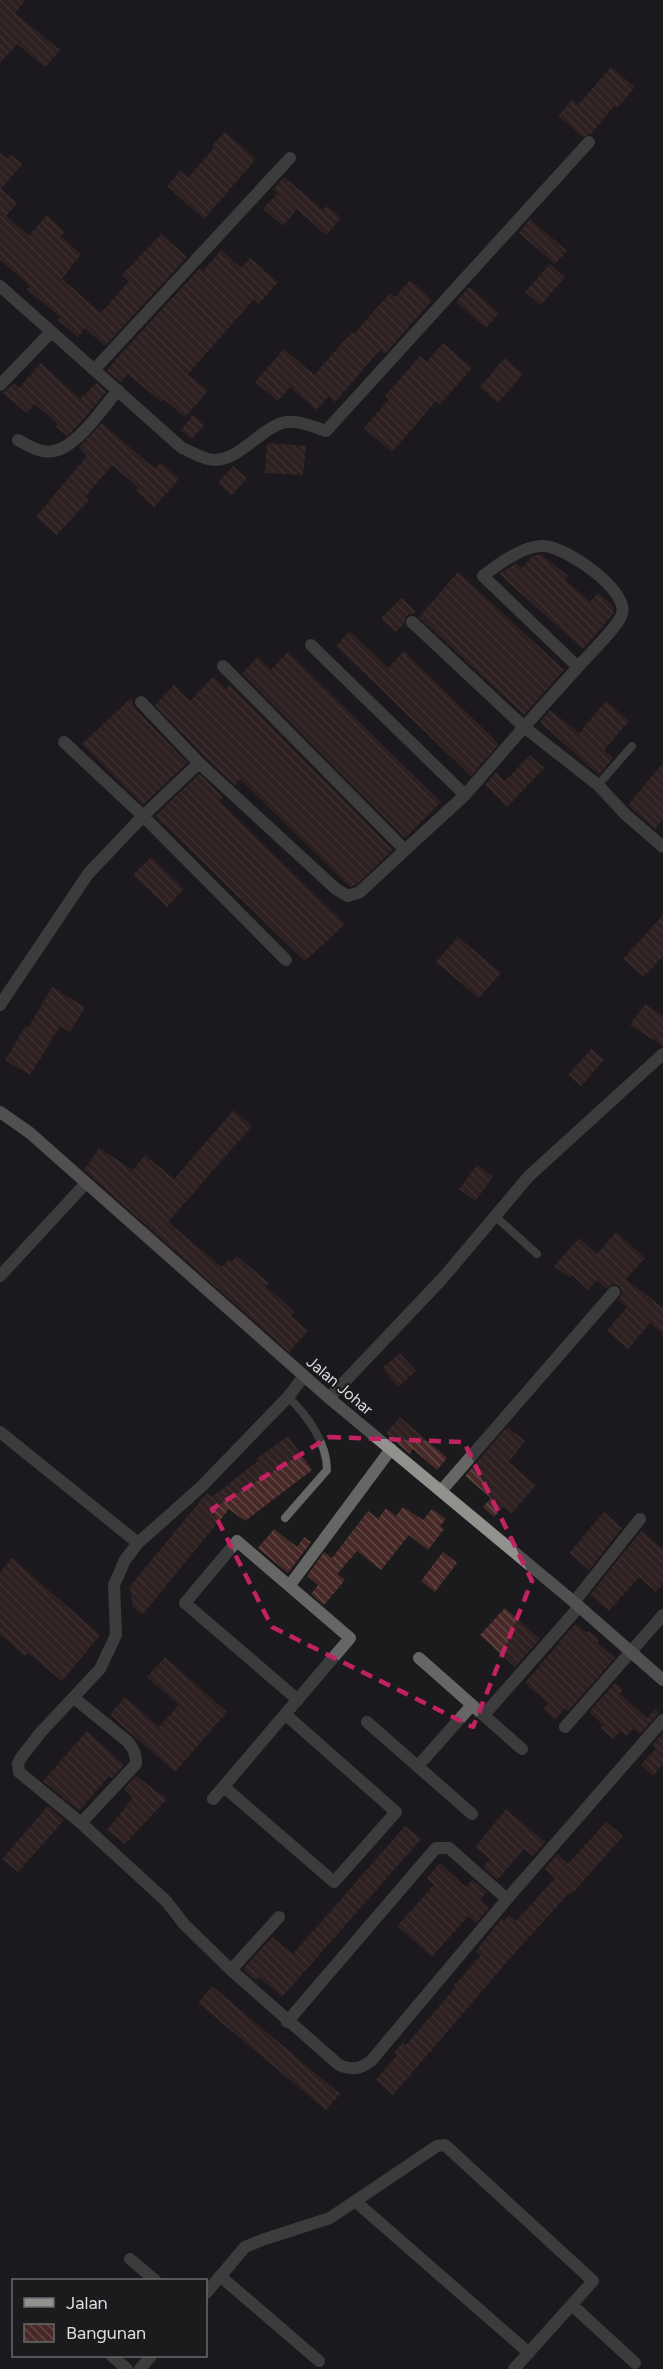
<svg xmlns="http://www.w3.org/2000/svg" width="663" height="2369" viewBox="0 0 663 2369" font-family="Figtree,sans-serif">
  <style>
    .building { fill: url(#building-back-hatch) }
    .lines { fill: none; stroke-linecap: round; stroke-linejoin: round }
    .lane { stroke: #666664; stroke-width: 8 }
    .street { stroke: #666664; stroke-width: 12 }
    .secondary { stroke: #92918e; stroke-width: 12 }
    .marked { fill: none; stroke: #c32262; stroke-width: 4.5; stroke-dasharray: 12 8; stroke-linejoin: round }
    .labels { text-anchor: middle; stroke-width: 4.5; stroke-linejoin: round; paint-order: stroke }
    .street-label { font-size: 16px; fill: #dedee0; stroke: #1b1a1d }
  </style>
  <defs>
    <pattern id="building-back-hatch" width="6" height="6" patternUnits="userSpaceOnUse" patternTransform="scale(1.5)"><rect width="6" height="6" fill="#472a27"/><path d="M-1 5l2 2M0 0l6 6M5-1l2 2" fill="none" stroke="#614846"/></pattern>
  </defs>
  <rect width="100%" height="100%" fill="#1b1a1d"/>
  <path class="building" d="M0,0H26L15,13L60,50L45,67L17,44L0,63Z
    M611,67L635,87L617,108L614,106L591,134L583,137L558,116L572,100L578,105Z
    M225,132L256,159L204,219L167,186L180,171L188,178L214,148L212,146Z
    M0,153L7,159L11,155L22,164L1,189L17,203L6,216L29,236L47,215L65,232L61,236L81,254L62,279L101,313L129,281L122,275L161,234L187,257L105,346L85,328L78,337L58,320L60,317L27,289L30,286L0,260Z
    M284,177L323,210L327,206L341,218L326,235L297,209L283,226L263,209L278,193L273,190Z
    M530,219L567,251L555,264L519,233Z
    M221,250L241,268L250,258L278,282L259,304L254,299L188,374L208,391L185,417L164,399L161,402L128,374L121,382L107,371L118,357L200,268L203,271Z
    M550,264L565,277L541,305L525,292Z
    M410,280L432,300L385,354L380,350L335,402L329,396L316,410L290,387L278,401L255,382L284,349L314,375L352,332L354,334L390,293L395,297Z
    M469,287L499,313L486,328L456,302Z
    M443,343L472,368L440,404L436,401L392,452L364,428L389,399L385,396L420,356L427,362Z
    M505,358L523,374L498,403L480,387Z
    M41,363L80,399L97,383L106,392L83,420L67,436L56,427L58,424L35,404L27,413L3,393L14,383L19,388Z
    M193,415L204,425L192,439L181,430Z
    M102,423L155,469L161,463L179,479L154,507L136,491L139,488L112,465L85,497L89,500L57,535L36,517L87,456L79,447Z
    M267,443L306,446L303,475L265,473Z
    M233,466L247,478L232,495L218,483Z
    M541,554L568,576L565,580L590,602L598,593L613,606L614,613L583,649L499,574L516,563L522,568L532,556Z
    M458,572L564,670L524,715L419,617Z
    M402,598L416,612L406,616L404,624L395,632L381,618Z
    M350,631L388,668L404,651L499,744L471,776L336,646Z
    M288,652L441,802L405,838L242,673L258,657L271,670Z
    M213,677L226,689L230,685L393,850L356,885L350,887L240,779L235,785L205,757L155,705L174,685L190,701Z
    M131,698L135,708L187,763L143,805L82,744Z
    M606,701L629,721L604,750L613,758L599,775L540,722L550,710L579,733Z
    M530,755L544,768L507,807L485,785L496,772L505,781Z
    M663,763V819L655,829L628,805Z
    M199,774L223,797L219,801L345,924L305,961L155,816Z
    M151,857L184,889L167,907L133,875Z
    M663,915V956L644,977L623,959Z
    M458,937L501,973L479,998L436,962Z
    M52,987L85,1007L70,1032L60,1026L30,1075L5,1060L26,1026L28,1028Z
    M645,1004L663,1016V1046L630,1025Z
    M591,1049L604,1060L581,1086L568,1075Z
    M234,1110L252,1126L168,1222L222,1267L229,1259L232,1262L237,1256L269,1283L266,1286L295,1312L291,1316L308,1331L289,1352L84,1170L99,1148L133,1170L145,1155L174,1179Z
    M477,1165L493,1177L475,1201L459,1189Z
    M616,1232L645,1258L626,1279L663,1308V1334L650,1323L628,1349L607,1331L627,1307L618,1300L622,1293L620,1286L612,1284L606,1289L597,1280L588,1290L572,1275L570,1278L554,1266L579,1238L597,1254Z
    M400,1353L416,1371L398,1387L382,1368Z
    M400,1417L447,1458L437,1470L413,1449L410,1454L386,1433Z
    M507,1427L525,1441L509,1462L536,1485L511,1514L503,1507L494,1517L483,1507L491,1498L465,1476Z
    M288,1436L312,1470L245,1521L229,1509L142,1615L133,1607L130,1586L207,1493L212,1497L258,1461L256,1459Z
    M403,1507L423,1520L432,1509L446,1519L440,1526L444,1529L428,1550L409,1535L381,1570L357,1551L337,1574L345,1580L324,1605L311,1594L318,1585L307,1576L324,1552L332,1558L368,1511L378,1519L386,1508L396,1516Z
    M604,1512L622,1528L589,1570L569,1553Z
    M274,1529L297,1547L304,1537L311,1542L288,1573L258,1548Z
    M641,1531L663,1549V1584L656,1592L639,1577L609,1611L590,1595Z
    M443,1552L457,1563L435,1592L421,1581Z
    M12,1558L100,1635L62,1681L28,1653L25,1656L0,1634V1572Z
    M505,1608L540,1639L515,1667L480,1635Z
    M575,1624L587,1633L589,1631L599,1640L597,1643L615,1658L568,1711L565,1708L555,1720L543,1709L548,1703L525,1683Z
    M165,1657L227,1712L175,1772L110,1715L125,1697L159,1727L179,1705L147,1677Z
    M615,1683L623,1689L620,1694L647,1718L655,1709L659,1713L640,1734L633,1729L627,1736L620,1731L613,1739L601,1728L603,1725L589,1712Z
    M87,1731L124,1765L112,1778L109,1776L79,1811L43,1781Z
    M663,1733V1764L653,1776L641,1765L656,1748L652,1745Z
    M136,1776L167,1799L125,1844L107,1830L133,1798L124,1789Z
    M48,1806L64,1820L18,1872L2,1859Z
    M506,1809L545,1842L533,1856L524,1849L497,1880L483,1867L490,1859L475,1847Z
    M606,1822L623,1836L572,1894L570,1892L512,1956L393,2095L376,2080L397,2055L394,2053L403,2042L406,2045L456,1987L454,1986L481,1955L476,1951L501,1919L504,1921L509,1915L516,1921L555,1878L545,1869L557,1854L568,1864Z
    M405,1826L421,1839L282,1997L259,1977L256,1981L243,1969L272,1937L293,1954Z
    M440,1863L466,1887L472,1880L487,1892L480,1899L489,1908L476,1923L468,1916L432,1957L397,1926L434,1885L427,1878Z
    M212,1986L340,2094L326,2110L198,2003Z"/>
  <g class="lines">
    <path class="lane" d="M598,785L632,746
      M495,1216L537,1254
      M285,1518L327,1470C327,1443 308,1416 288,1397"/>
    <path class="street" d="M0,286L182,448C190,451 199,457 208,459C235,465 254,435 277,425C292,417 311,426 326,431L589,142
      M94,370L290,158
      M0,385L51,332
      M18,440C29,446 41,454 54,451C77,447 103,408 118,390
      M412,622L524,727L465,795
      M311,645L465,795L405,850
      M578,667C588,655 618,627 622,614C629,590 566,547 544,546C524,545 498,564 483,576L578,667L524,727L598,785L625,814L663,847
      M141,702L199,763L336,889L348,896L360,892L405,850L223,666
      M64,742L143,816L286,960
      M0,1005L88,874L143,816L199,763
      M0,1276L86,1183
      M329,1398L442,1279L529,1176L663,1054
      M0,1432L138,1543
      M441,1491L614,1292
      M290,1585L391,1449
      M574,1602L640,1519
      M419,1658L522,1749
      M74,1698L127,1741C134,1749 136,1754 136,1764L81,1823L19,1772L18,1764L20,1759L41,1732L100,1669L116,1635L114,1585L125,1560L138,1543L202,1486L288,1397L304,1376
      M484,1715L579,1607
      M367,1722L472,1814
      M565,1727L663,1615
      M418,1766L472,1705
      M224,1787L334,1882L396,1812L286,1715
      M213,1799L350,1638L237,1541L185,1603L298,1700
      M81,1823L166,1901L184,1924L231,1970L339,2065C352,2070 358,2070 371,2061L507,1899L663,1720
      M231,1970L279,1917
      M287,2022L436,1848H449L507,1899
      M355,2201L529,2353
      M130,2259L155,2280
      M220,2276L319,2361
      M206,2293L245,2247L262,2240L330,2218L437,2146L445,2145L593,2281L514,2369
      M572,2305L635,2363
      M112,2356L127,2369
      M140,2369L151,2356"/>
    <path class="secondary" d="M0,1112L30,1133L329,1398L574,1602L663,1680"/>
  </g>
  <path d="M0 0H663V2369H0ZM329,1437L464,1442L532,1581L473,1727L272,1627L212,1509Z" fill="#1b1a1d" fill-opacity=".55" fill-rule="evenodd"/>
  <path class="marked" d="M329,1437L464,1442L532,1581L473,1727L272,1627L212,1509Z"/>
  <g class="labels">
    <g class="street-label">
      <text transform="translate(340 1385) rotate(40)" y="6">Jalan Johar</text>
    </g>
  </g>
  <rect x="12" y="2279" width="195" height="78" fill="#1b1a1d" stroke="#69686b" stroke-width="1.5"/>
  <rect x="24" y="2298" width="30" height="9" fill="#92918e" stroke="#69686b" stroke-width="1.5"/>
  <text x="66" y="2309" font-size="18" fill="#dedee0">Jalan</text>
  <rect x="24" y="2324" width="30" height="18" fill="url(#building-back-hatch)" stroke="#69686b" stroke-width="1.5"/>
  <text x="66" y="2339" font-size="18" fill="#dedee0">Bangunan</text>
</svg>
